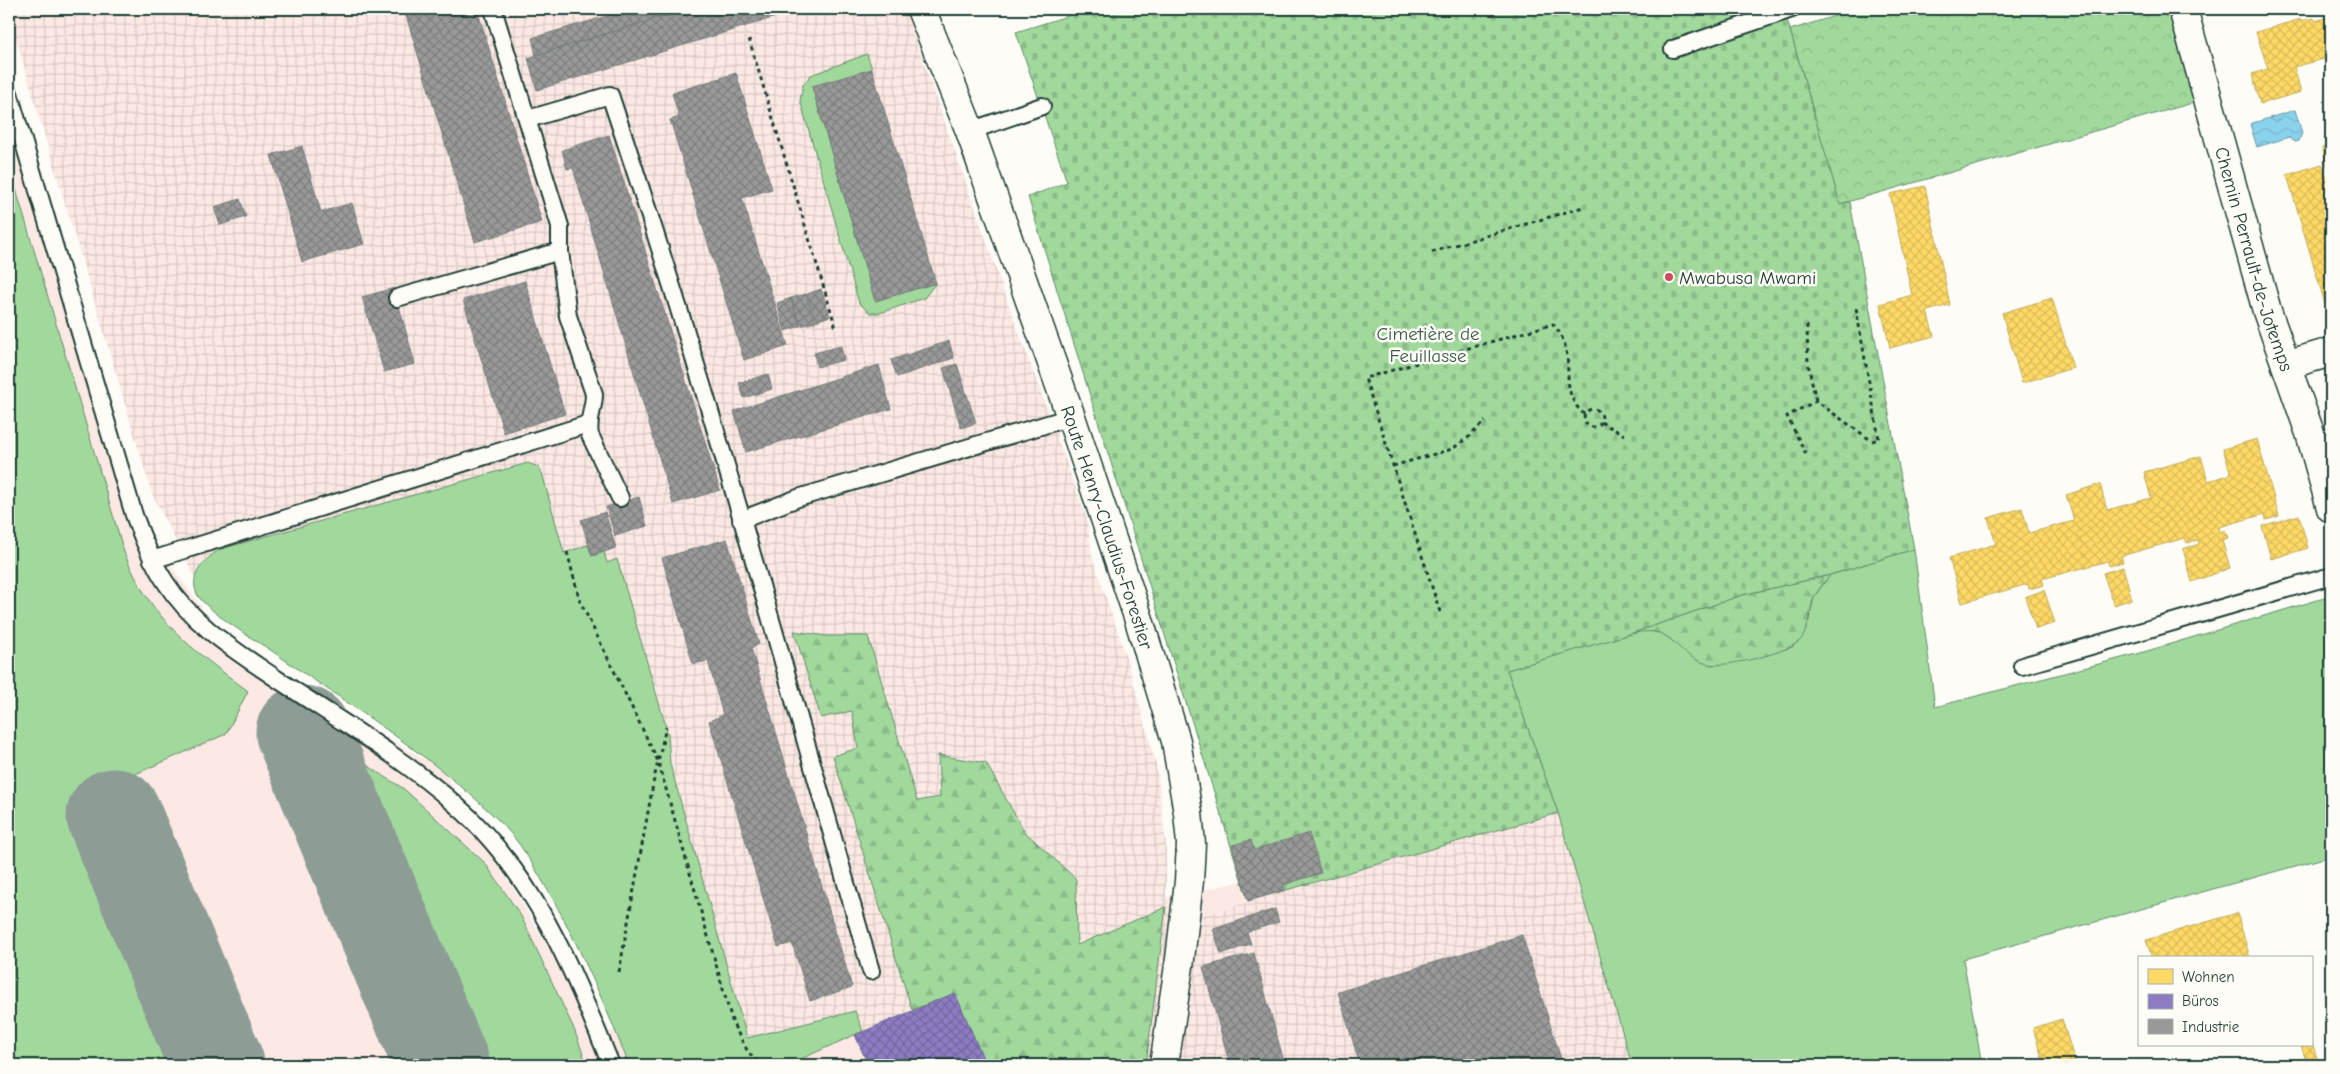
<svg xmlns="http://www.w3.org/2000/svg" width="2340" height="1074" viewBox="0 0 2340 1074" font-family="'Comic Neue',sans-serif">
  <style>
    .built { fill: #fce9e4 }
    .industrial { fill: url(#industrial-grid) }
    .grass { fill: #a1d99d; stroke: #608b68 }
    .forest { fill: url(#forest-firs); stroke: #608b68 }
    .cemetery { fill: url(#cemetery-stones); stroke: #608b68 }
    .park { fill: url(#park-crowns); stroke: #608b68 }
    .water { fill: url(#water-waves); stroke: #6096a3 }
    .homes { fill: url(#homes-cross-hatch); stroke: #bcaa57 }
    .offices { fill: url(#offices-cross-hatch); stroke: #6d6998 }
    .industry { fill: url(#industry-cross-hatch); stroke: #747d7b }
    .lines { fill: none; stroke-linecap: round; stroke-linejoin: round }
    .taxiway { stroke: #8e9c96; stroke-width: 95 }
    .service-casing { stroke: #1f3d34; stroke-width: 20 }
    .minor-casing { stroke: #1f3d34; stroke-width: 31 }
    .path { stroke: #1f3d34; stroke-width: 3; stroke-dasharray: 4 4; stroke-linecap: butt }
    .service { stroke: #fdfcf7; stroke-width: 16 }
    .minor { stroke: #fdfcf7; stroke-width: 28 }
    .poi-dot { fill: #d1495b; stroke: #fdfcf7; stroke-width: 2 }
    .labels { text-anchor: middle; stroke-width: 5; stroke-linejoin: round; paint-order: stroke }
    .street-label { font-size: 19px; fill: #1f3d34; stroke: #fdfcf7 }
    .poi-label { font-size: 19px; fill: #1f3d34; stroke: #fdfcf7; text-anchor: start }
    .park-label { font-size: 19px; fill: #395c49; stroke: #fdfcf7 }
  </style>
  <defs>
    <pattern id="industrial-grid" width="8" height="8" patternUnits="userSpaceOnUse" patternTransform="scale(1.25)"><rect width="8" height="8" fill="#fce9e4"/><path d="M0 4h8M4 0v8" fill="none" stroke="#d8c9c4"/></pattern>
    <pattern id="forest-firs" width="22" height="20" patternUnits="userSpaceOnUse" patternTransform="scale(1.25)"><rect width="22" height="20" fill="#a1d99d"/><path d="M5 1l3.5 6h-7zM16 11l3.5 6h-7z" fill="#8abb88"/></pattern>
    <pattern id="cemetery-stones" width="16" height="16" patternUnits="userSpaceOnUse" patternTransform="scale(1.25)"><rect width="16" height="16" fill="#a1d99d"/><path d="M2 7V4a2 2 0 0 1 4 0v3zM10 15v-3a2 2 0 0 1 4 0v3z" fill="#8abb88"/></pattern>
    <pattern id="park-crowns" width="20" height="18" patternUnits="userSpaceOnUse" patternTransform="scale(1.25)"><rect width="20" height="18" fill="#a1d99d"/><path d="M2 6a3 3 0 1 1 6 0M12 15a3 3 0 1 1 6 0" fill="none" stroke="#8abb88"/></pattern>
    <pattern id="water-waves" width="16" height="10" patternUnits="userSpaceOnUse" patternTransform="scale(1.25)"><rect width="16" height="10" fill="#8bd2ed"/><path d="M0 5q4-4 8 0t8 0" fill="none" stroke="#78b5cc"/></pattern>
    <pattern id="homes-cross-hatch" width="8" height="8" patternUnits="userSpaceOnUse" patternTransform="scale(1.25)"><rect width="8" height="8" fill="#ffd966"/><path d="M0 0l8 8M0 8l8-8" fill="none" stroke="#dabb59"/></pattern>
    <pattern id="offices-cross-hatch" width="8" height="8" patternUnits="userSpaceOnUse" patternTransform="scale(1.25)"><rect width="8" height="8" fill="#8e7cc3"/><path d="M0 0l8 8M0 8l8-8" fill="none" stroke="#73679f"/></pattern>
    <pattern id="industry-cross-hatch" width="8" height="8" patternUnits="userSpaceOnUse" patternTransform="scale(1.25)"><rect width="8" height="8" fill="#999"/><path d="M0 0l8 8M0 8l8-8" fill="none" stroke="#7c7e7e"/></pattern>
  </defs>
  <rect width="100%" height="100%" fill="#fdfcf7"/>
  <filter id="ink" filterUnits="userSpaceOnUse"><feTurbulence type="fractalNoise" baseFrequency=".02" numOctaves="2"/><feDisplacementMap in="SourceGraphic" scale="10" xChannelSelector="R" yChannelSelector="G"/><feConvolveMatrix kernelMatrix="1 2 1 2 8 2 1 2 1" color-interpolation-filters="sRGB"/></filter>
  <g filter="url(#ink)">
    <path class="built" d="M9,95L134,515L232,649L443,770L598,1031H863L1165,898L1558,813L1643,1065H9Z"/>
    <path class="industrial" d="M9,9H905L1011,311L1087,519L1092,555L1128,663L1157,768L1166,846V907L1185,913L1204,915L1558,813L1632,1065H868L855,1035L863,1031L855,1011L747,1039L670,764L668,734L617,559L607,563L592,556L564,553L542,473L538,467L528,463L516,466L221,549L201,563L195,578L152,494L9,16Z"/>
    <path class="grass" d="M867,54L872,69L812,87L875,301L936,283L924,298L880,313H870L859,303L800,100L803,85L811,75Z
      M9,166L124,552C151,621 191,648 248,691L226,734L86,796L197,1065H9Z
      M528,463L538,467L542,473L564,553L588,545L592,556L604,552L607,563L617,559L668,734L670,764L747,1038L855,1011L863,1031L788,1065H629C607,1009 583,954 554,901C536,870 520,839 493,815C427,752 347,704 272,651C256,641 204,609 197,594C188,574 206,558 221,549Z
      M1914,549L1935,707L2137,654L2331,596V856L1963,959L1982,1065H1632L1558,813L1507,670L1642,630L1662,633L1697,660L1711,665L1749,659L1793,647L1809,620L1814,597L1830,575Z
      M317,733L404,789L485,863L521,916L574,1029L587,1065H449Z"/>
    <path class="forest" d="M1830,575C1825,582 1818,590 1814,597C1809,610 1810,626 1802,638C1794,652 1725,668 1708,664C1670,655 1677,619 1624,636L1742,595Z
      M794,631L826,636H868L917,801L940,797L938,755L986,763L1024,831L1076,879L1077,945L1166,907L1146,1065H986L955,993L912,1010L833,756L858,748L852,711L821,718Z"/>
    <path class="cemetery" d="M1090,9H1784L1840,203L1850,202L1914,549L1830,575L1742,595L1624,636L1507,670L1558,813L1248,901L1028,197L1067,182L1016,32Z"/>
    <path class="park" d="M1857,9H2168L2196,102L1840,204L1790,30Z"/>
    <path class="water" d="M2295,110L2302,133L2299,141L2295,142L2289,137L2257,147L2250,124Z"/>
    <path class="homes" d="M2329,17L2331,21V57L2294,67L2301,92L2260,104L2252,74L2268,69L2256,32L2301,19V21L2314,18L2315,21Z
      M2331,144V181L2322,147Z
      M2322,164L2331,193V303L2325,304L2287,175Z
      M1925,186L1950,305L1927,311L1934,336L1890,348L1880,304L1912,295L1890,194Z
      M2052,298L2073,368L2022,383L2002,313Z
      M2257,439L2279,516L2266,520L2265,514L2219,527L2220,532L2225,530L2228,538L2222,540L2230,568L2192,582L2183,549L2199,544L2198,540L2187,543L2185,538L2121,556L2123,562L2109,566L2108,561L2042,579L2044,585L2029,589L2028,584L1962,603L1949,558L1996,544L1988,518L2022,508L2029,533L2074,521L2066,495L2100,484L2107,510L2151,498L2144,472L2201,456L2208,481L2231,474L2223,449Z
      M2299,515L2308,548L2271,559L2262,526Z
      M2123,567L2132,599L2114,605L2103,573Z
      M2044,590L2055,623L2036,629L2025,597Z
      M2237,913L2250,958H2152L2146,940Z
      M2062,1019L2076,1065H2036L2035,1063L2043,1061L2033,1028Z
      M2311,1039L2319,1065H2292L2306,1061L2301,1045H2311Z"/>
    <path class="offices" d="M955,993L986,1065H868L855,1035Z"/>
    <path class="industry" d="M404,9H477L542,222L475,242Z
      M631,9H687L536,55L532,38Z
      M687,9H802L537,90L528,58Z
      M872,69L936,283L875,301L812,86Z
      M736,73L772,189L742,198L788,346L744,360L670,120L679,117L672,93Z
      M609,135L720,490L673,504L573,168L567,169L562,150Z
      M302,146L321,212L352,203L364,244L302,262L271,155Z
      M240,199L246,217L220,225L214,207Z
      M525,281L565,414L504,433L463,300Z
      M394,288L415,364L384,372L362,297Z
      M821,289L830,316L816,321L807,294Z
      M806,294L815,322L800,326L791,298Z
      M791,298L800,326L785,331L777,303Z
      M949,341L954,358L897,377L891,360Z
      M841,346L844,360L817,367L814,353Z
      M957,364L976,423L961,428L943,368Z
      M879,365L891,409L746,452L734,411Z
      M768,374L772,389L744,398L739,383Z
      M639,497L647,526L615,536L606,507Z
      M605,512L616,548L592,556L581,520Z
      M727,539L759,644L751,648L852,987L810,1001L792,943L778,947L709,721L723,715L708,661L693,664L662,558Z
      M1309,833L1321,873L1283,885L1285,890L1248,901L1232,845L1251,840L1254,850Z
      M1275,909L1279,922L1247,932L1251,944L1221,954L1213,929Z
      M1522,935L1563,1065H1360L1338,992Z
      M1254,953L1285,1065H1230L1203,967Z"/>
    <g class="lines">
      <path class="taxiway" d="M303,733L442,1065
        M114,816L217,1065"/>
      <defs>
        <path id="service" d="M493,9L560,226V251L568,316L594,394C594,409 587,420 590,435L620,498
          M1673,49L1792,9
          M9,93L134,515C143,539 152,562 166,583C193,625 236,651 277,679C337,719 402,757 456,805C535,874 573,971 611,1065
          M528,119L610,95C707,383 787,678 871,971
          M970,131L1042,106
          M397,298L560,251
          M741,520L798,498L1071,417
          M152,560L588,424
          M2022,666L2331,576"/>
        <g id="minor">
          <path id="s1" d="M921,9L970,131L1071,417L1139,620L1176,741L1188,813L1191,844L1189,881L1180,959L1164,1065"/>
          <path id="s2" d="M2183,9L2267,311L2310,433L2331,508"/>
          <path d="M2286,365L2331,352"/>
        </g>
      </defs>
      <use href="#service" class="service-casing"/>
      <use href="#minor" class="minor-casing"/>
      <path class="path" d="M749,39L836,328
        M1432,252L1583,207
        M1807,325L1808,363L1816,401
        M1584 418a9 9 0 1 1 18 0a9 9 0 1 1-18 0Z
        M1601,422L1624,435
        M1806,454L1787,416L1816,401L1872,441L1879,439L1856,308
        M1393,466L1452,449L1469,437L1485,421
        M567,552L580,601L658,761L733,1024L748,1052L761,1065
        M1440,612L1365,378L1553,324C1582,358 1553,387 1585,415
        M619,972L654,779L666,727"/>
      <use href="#service" class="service"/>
      <use href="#minor" class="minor"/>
    </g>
  </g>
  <circle class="poi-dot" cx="1669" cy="277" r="5"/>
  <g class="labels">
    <g class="street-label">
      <text dy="7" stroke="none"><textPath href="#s2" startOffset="260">Chemin Perrault-de-Jotemps</textPath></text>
      <text dy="7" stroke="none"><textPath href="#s1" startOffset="551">Route Henry-Claudius-Forestier</textPath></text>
    </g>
    <g class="poi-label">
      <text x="1679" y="284">Mwabusa Mwami</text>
    </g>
    <g class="park-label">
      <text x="1428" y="340">Cimetière de<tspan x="1428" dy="22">Feuillasse</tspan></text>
    </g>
  </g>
  <rect width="2340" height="1074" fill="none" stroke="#fdfcf7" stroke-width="30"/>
  <rect x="15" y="15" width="2310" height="1044" fill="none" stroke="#1f3d34" stroke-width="2" filter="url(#ink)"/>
  <rect x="2138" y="956" width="175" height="90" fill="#fdfcf7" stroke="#a4b0a9"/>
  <rect x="2148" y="969" width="25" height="15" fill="#ffd966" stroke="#a4b0a9"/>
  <text x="2182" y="982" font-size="15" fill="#1f3d34">Wohnen</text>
  <rect x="2148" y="994" width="25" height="15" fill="#8e7cc3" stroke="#a4b0a9"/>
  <text x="2182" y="1006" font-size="15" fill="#1f3d34">Büros</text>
  <rect x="2148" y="1019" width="25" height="15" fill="#999999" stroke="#a4b0a9"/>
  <text x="2182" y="1032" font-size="15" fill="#1f3d34">Industrie</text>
</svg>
